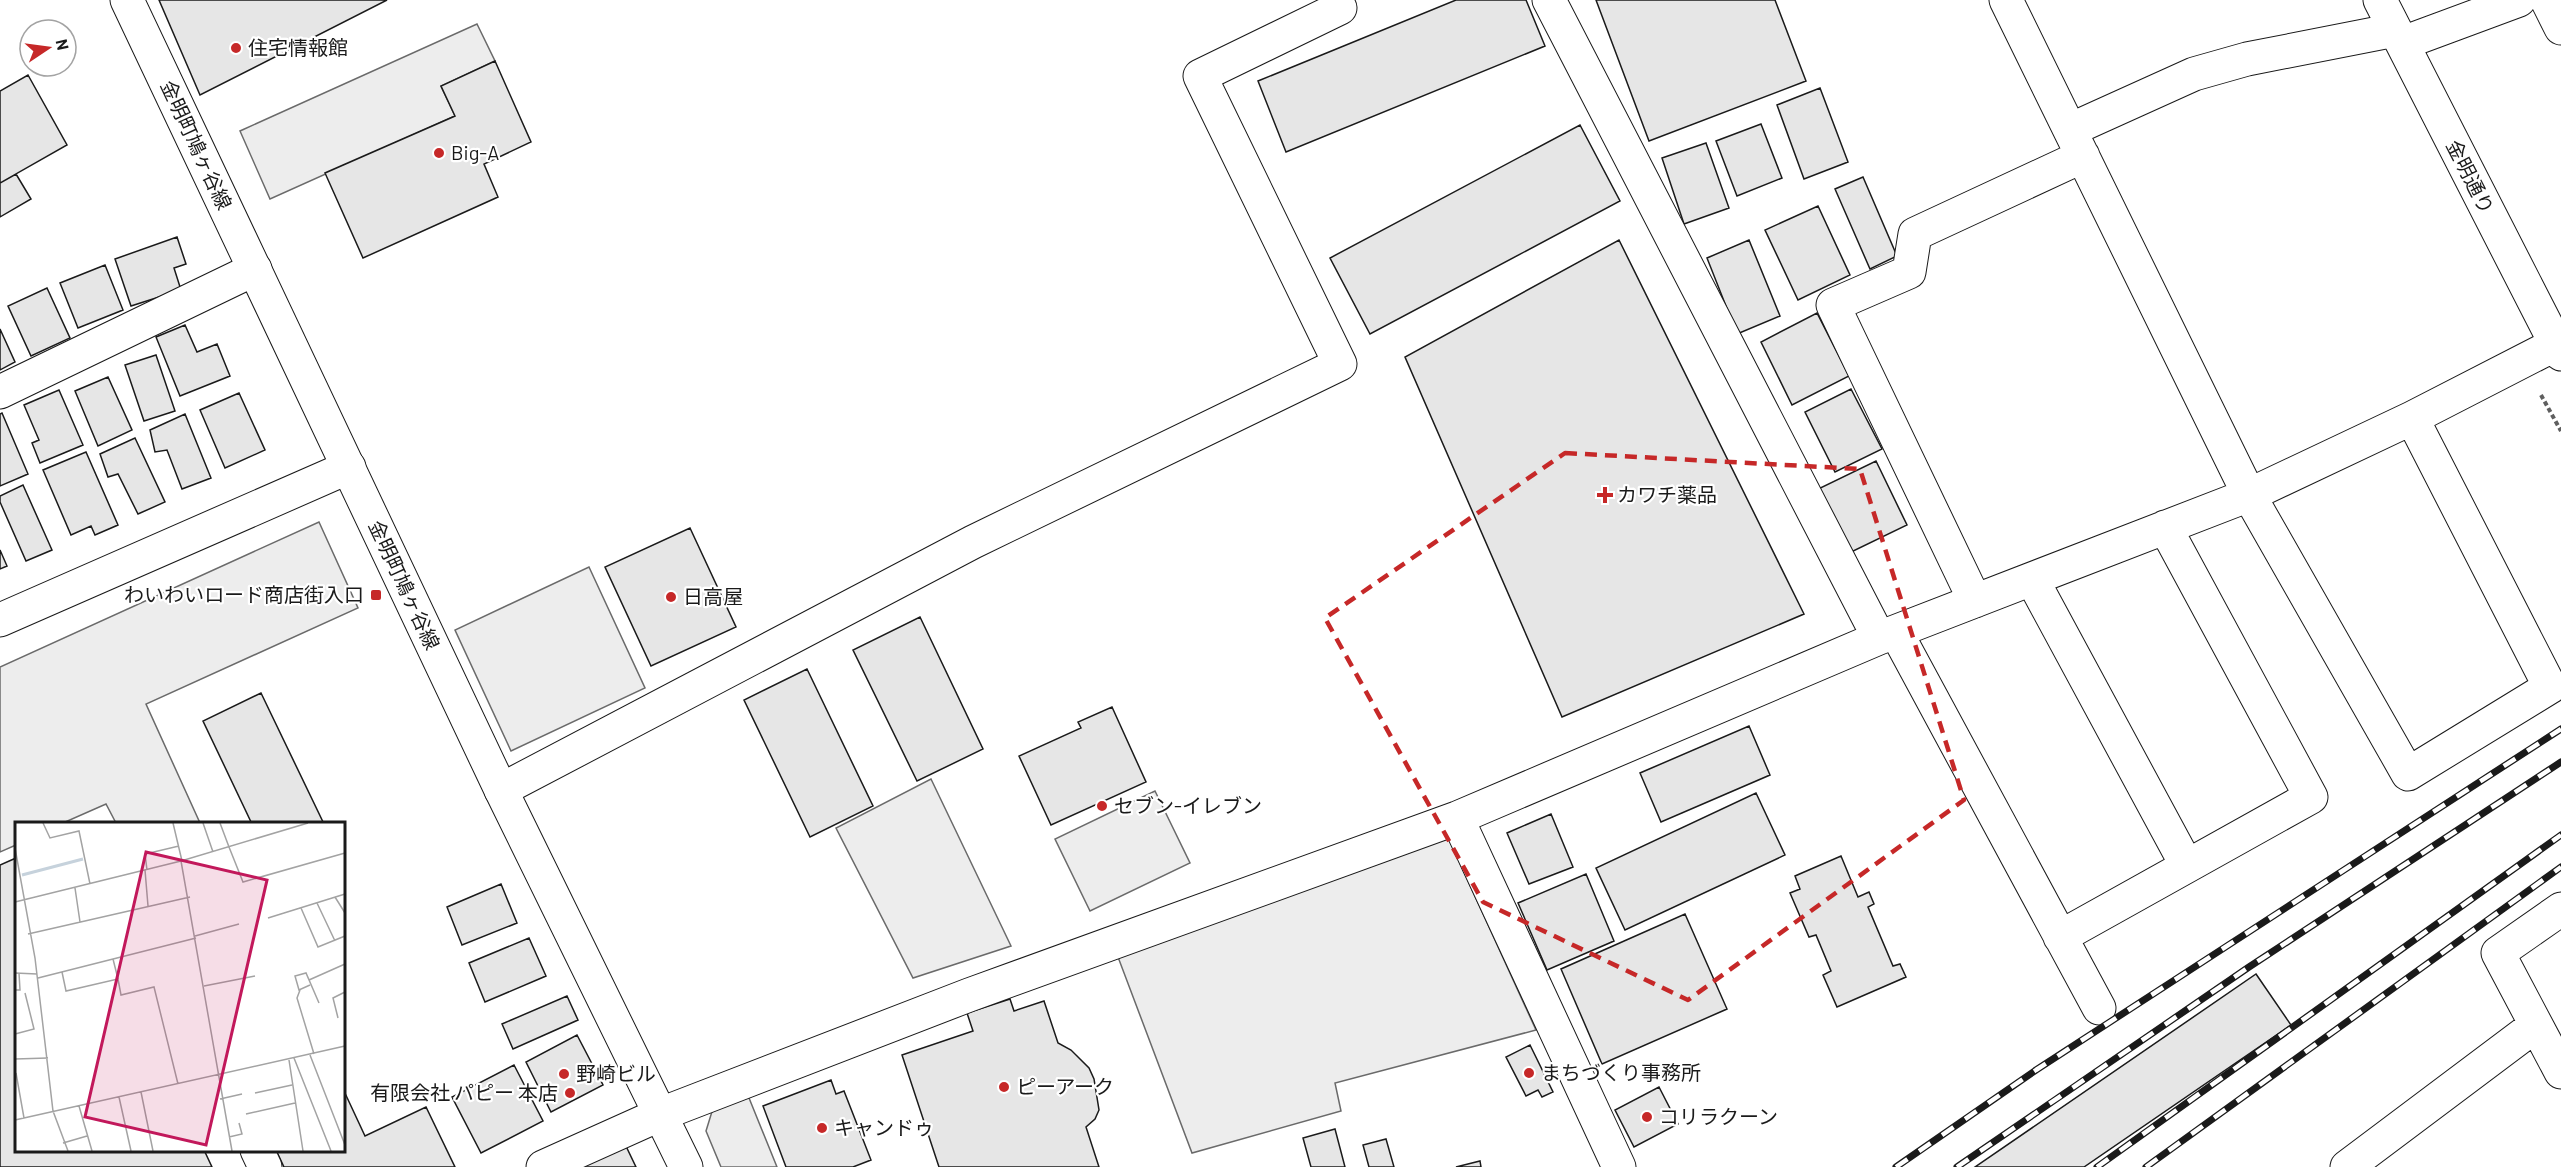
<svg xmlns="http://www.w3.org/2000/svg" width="2561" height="1167" viewBox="0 0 2561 1167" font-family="Barlow,'Noto Sans JP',sans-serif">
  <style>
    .parking { fill: #ededed; stroke: #6a6a6a; stroke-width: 1.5 }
    .building { fill: #e6e6e6; stroke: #1a1a1a; stroke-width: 1.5 }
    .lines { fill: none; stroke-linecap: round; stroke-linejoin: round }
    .minor-casing { stroke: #1a1a1a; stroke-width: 35 }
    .major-casing { stroke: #1a1a1a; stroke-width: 35 }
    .path { stroke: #5f5f5f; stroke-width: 4; stroke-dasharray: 4.5 3; stroke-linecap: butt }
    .minor { stroke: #fff; stroke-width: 33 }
    .major { stroke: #fff; stroke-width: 33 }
    .rail-casing { stroke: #1a1a1a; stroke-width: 7 }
    .rail { stroke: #fff; stroke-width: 4.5; stroke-dasharray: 14; stroke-linecap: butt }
    .marked { fill: none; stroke: #c62828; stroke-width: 4.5; stroke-dasharray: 12 8; stroke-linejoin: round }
    .poi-dot { fill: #c62828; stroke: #fff; stroke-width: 2 }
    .labels { text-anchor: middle; stroke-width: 4.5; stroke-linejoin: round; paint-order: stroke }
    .poi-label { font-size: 20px; fill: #1a1a1a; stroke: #fff; text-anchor: start }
    .street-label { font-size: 20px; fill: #1a1a1a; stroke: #fff }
    .inset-river { fill: none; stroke: #c6d2dc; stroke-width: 3 }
    .inset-road { fill: none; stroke: #a3a3a3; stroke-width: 1.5 }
    .view { fill: #c2185b; fill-opacity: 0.15; stroke: #c2185b; stroke-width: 3 }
    .inset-edge { fill: none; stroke: #1a1a1a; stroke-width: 3 }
  </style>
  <rect width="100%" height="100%" fill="#fff"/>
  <path class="parking" d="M477,24L495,61L441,86L455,116L270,199L240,131Z
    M319,522L358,608L146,704L200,823H116L106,804L63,823L16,824V845L0,852V667Z
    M589,567L645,688L511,751L455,630Z
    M931,779L1011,946L913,978L836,828Z
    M1155,791L1190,863L1090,911L1055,839Z
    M1448,837L1536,1030L1335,1083L1341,1111L1192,1153L1118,957Z
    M747,1093L777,1167H721L706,1131L714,1105Z"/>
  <path class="building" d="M159,0H387L200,95Z
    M1456,0H1526L1545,46L1286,152L1258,81Z
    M1596,0H1775L1806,81L1649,141Z
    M495,61L531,142L484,164L498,197L363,258L325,173L455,116L441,86Z
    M28,75L67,145L0,183V91Z
    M1820,88L1848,162L1804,179L1777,105Z
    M1761,124L1782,178L1737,196L1716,141Z
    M1580,125L1620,201L1370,334L1330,258Z
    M1706,143L1729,208L1684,224L1662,158Z
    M16,174L31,199L0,217V183Z
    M1863,177L1897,256L1870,269L1835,189Z
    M1818,206L1850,275L1798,300L1765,230Z
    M177,237L186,264L174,268L181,290L131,306L115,259Z
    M1619,240L1804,614L1562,717L1405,357Z
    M1749,240L1780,316L1737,334L1707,258Z
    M105,265L123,310L78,328L60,283Z
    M47,288L70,338L31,356L8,306Z
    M1817,313L1849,376L1792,405L1761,342Z
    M185,325L197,352L217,344L230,376L180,396L156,337Z
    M0,329L15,362L0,370Z
    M156,355L175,411L144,421L125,365Z
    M108,377L132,430L98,446L75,391Z
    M1851,389L1882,449L1835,472L1805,412Z
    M59,390L83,445L40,463L32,443L39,440L24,405Z
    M239,393L265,450L225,468L200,410Z
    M2,413L28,474L0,486V414Z
    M185,414L211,478L182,489L167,450L155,452L150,430Z
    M135,438L165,502L138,514L118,474L108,477L100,454Z
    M86,452L118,525L95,535L91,526L71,535L43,470Z
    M1876,461L1907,525L1845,555L1814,491Z
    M23,485L52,550L26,561L0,502V496Z
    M690,528L736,627L651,666L605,567Z
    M0,550L7,566L0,569Z
    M920,617L983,749L917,781L853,650Z
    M807,669L873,806L810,837L744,700Z
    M261,693L324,824H252L203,721Z
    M1112,707L1146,782L1051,825L1019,756L1081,728L1078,722Z
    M1749,726L1770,775L1661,822L1640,773Z
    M1756,793L1785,855L1625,930L1596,868Z
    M1551,814L1573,867L1529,884L1507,833Z
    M1841,856L1858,897L1869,892L1874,904L1868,907L1893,966L1900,964L1906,977L1837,1007L1823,975L1831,971L1816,935L1809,937L1790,893L1800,889L1795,876Z
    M16,858V1150H204L212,1167H0V865Z
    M1586,874L1614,941L1547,970L1518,903Z
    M501,884L517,923L462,945L447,907Z
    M1685,914L1727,1009L1602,1064L1561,969Z
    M529,938L546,976L485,1002L469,963Z
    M2256,974L2291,1025L2084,1167H1975Z
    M567,996L578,1020L513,1049L502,1024Z
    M1010,999L1014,1011L1044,1001L1058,1043L1071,1050L1089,1068L1094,1079L1099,1110L1095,1119L1086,1127L1099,1167H939L902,1055L973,1031L967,1013Z
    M577,1035L603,1085L551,1112L526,1062Z
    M1530,1045L1553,1092L1542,1097L1538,1090L1526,1096L1506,1057Z
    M514,1065L543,1121L481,1153L452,1097Z
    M831,1080L836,1094L844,1091L871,1160L853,1167H786L763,1106Z
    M1659,1087L1678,1124L1634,1147L1615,1110Z
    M344,1091L365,1136L426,1107L455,1167H284L276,1150H344Z
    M1335,1129L1345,1167H1311L1303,1138Z
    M1386,1139L1394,1167H1369L1363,1145Z
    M624,1142L636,1167H576Z
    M1480,1161L1481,1167H1456Z"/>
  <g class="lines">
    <defs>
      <path id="minor" d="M1549,0L1879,638
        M2006,0L2249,495L2408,774L2550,687L2412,418
        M2380,0L2561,354
        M2547,0L2561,28
        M2403,43L2519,0
        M2070,130L2194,74L2247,59L2395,30
        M0,392L255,269
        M2032,579L2187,866
        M1975,601L1833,305L1909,272L1915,234L2083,156
        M0,620L349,467
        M1896,632L2099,1008
        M501,790L973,542L1340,364L1200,76L1340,8
        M1457,818L1619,1167
        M2561,909L2498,953L2561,1072
        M2060,937L2311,797L2165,527
        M257,1150L265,1167
        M543,1167L661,1114L969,995L1457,818L1879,638L2249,495L2412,418L2556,344
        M2347,1167L2536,1025"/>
      <path id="major" d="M127,0L501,790L686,1167"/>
    </defs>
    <use href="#minor" class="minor-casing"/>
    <use href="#major" class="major-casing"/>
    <path class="path" d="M2541,395L2561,431"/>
    <use href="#minor" class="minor"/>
    <use href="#major" class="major"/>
    <defs>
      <path id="rail" d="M1896,1167L2036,1070L2561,729
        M1957,1167L2249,967L2561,762
        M2097,1167L2561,835
        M2146,1167L2561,867"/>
    </defs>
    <use href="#rail" class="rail-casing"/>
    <use href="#rail" class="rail"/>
  </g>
  <path class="marked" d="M1565,453L1860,469L1964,800L1688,1000L1483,902L1325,618Z"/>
  <g class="poi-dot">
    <circle cx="236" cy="48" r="6"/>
    <circle cx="439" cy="153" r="6"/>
    <path d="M1602 486h6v6h6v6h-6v6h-6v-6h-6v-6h6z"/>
    <rect x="370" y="589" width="12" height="12" rx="3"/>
    <circle cx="671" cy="597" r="6"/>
    <circle cx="1102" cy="806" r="6"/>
    <circle cx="1529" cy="1073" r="6"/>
    <circle cx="564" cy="1074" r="6"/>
    <circle cx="1004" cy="1087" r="6"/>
    <circle cx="570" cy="1093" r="6"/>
    <circle cx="1647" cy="1117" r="6"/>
    <circle cx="822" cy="1128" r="6"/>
  </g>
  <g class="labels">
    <g class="poi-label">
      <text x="248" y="55">住宅情報館</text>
      <text x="451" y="160">Big-A</text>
      <text x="1617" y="502">カワチ薬品</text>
      <text x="364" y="602" text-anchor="end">わいわいロード商店街入口</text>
      <text x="683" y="604">日高屋</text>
      <text x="1114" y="813">セブン-イレブン</text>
      <text x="1541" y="1080">まちづくり事務所</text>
      <text x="576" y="1081">野崎ビル</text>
      <text x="1016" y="1094">ピーアーク</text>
      <text x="558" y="1100" text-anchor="end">有限会社 パピー 本店</text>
      <text x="1659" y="1124">コリラクーン</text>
      <text x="834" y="1135">キャンドゥ</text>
    </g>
    <g class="street-label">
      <text transform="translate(196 145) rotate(65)" y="7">金明町鳩ヶ谷線</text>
      <text transform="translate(2470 177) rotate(63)" y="7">金明通り</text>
      <text transform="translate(404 585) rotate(65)" y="7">金明町鳩ヶ谷線</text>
    </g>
  </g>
  <g transform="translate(15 822)">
    <rect width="330" height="330" fill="#fff"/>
    <path class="inset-river" d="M7,53L68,37"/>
    <path class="inset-road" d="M28,1L35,16L64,9L75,62M158,1L167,39M188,1L198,30M205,1L214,25M214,25L228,60L330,31M0,26L20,136L38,289L53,329M166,39L217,329M130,48L133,84M132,48L130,32L164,24M60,66L65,100M320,75L330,91M0,80L166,39L293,1M302,81L320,119M286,86L303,125L330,114M253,96L330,72M13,112L175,75M180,114L224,102M47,150L51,169L103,157L98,137M0,151L22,152M23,156L181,116M103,157L106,173L139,165L163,262M294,158L330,142M295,163L284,168L280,154L291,151L304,181M189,164L240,154M0,168H5L4,151M285,168L282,176L299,232M323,196L318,176L330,170M0,212L19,207L10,171M295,233L330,323M279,236L316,329M0,237L33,236M274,238L288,329M1,251L9,296M126,270L138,329M240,271L277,263M104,275L116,329M205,277L227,272M64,284L77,329M231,292L280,281M0,298L330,224M214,315L227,312L224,301M48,321L72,314"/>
    <path class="view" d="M131,30L252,58L191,323L70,295Z"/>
    <rect width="330" height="330" class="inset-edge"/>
  </g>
  <g transform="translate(48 48) rotate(77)"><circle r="28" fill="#ffffff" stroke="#a3a3a3" stroke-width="1.5"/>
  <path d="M0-4.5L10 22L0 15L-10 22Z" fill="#c62828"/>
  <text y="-9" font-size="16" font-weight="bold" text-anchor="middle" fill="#1a1a1a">N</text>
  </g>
</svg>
